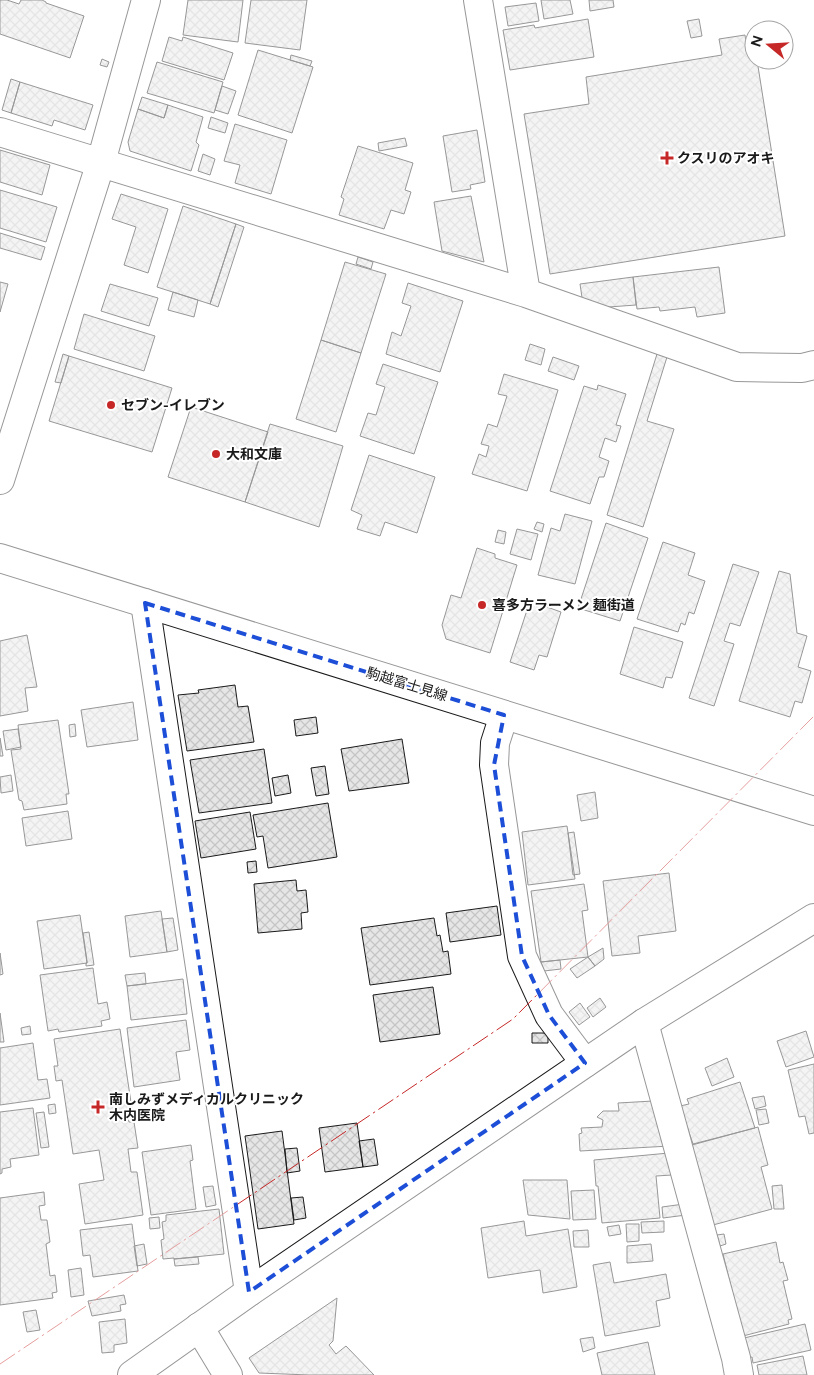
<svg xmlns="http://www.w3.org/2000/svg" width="814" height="1375" viewBox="0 0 814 1375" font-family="Figtree,'Noto Sans JP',sans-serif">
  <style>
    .building { fill: url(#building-cross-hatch); stroke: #1a1a1a }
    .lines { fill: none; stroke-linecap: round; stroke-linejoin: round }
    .street-casing { stroke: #1a1a1a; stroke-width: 30 }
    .secondary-casing { stroke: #1a1a1a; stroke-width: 30 }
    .street { stroke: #fff; stroke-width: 28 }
    .secondary { stroke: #fff; stroke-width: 28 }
    .power { stroke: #c62828; stroke-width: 1; stroke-dasharray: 18 4 2.5 4; stroke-linecap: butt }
    .marked { fill: none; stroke: #1d4ed8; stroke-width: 4; stroke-dasharray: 10 6; stroke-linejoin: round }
    .poi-dot { fill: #c62828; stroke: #fff; stroke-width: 2 }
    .labels { text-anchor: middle; stroke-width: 4; stroke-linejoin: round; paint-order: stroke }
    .poi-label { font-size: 14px; font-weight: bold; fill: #1a1a1a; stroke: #fff; text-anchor: start }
    .street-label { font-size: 14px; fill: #1a1a1a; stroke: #fff }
  </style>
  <defs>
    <pattern id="building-cross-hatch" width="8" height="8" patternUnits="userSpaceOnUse" patternTransform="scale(1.25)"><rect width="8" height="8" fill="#e6e6e6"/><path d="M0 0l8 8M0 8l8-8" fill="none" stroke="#c5c5c5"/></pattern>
  </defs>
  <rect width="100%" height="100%" fill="#fff"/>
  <path class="building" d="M0,0H7L19,4L21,0H42L46,2V3L84,16L70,58L0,34Z
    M188,0H243L238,42L183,35Z
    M251,0H307L300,50L245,43Z
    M541,0H570L573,14L544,19Z
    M589,0H613L614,7L590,11Z
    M536,3L539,21L508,26L505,7Z
    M588,19L594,57L510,70L503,30L534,25L535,28Z
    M699,19L702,36L691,38L687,21Z
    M745,35L747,50L754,49V60H757L785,236L550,274L524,114L589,104L586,77L722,55L719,39Z
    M169,37L182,41L183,37L233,53L224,80L162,61Z
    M258,50L313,67L292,133L238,115Z
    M291,55L312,61L310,66L290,60Z
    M102,59L109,62L107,67L100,65Z
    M157,62L223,82L214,113L147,93Z
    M11,79L20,82L11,113L2,110Z
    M20,82L93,105L85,130L54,120L52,126L11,113Z
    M222,86L236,91L228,114L215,110Z
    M142,97L168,105L164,118L138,109Z
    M168,105L203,117L196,142L199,145L191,171L130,151L128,142L138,109L164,118Z
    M211,117L228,123L225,133L208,128Z
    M235,124L287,140L271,194L235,183L240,165L224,161Z
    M477,130L485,182L470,185L471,189L452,192L443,136Z
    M405,138L407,146L379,151L378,143Z
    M358,146L413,163L405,190L411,192L404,214L391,210L384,229L339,215L344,199L341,197Z
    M0,150L50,165L42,195L0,182Z
    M203,154L215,159L210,175L198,171Z
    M0,190L57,207L46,242L0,228Z
    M121,194L168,209L148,273L124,265L136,227L112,219Z
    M471,196L484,262L442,251L434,202Z
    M183,206L236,224L210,304L157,287Z
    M236,224L244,227L218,307L210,304Z
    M0,233L45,247L41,260L0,248Z
    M358,257L373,262L371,269L356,264Z
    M345,262L386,274L361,353L321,340Z
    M719,267L725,313L697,317L695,307L660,311L659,307L637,309L633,277Z
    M633,277L636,305L595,308L583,304L580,284Z
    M0,282L8,284L0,312Z
    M408,283L463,301L440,372L386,354L392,332L401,336L411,306L402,303Z
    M110,284L158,298L149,326L101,311Z
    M173,292L198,300L194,317L168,310Z
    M84,314L155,336L144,371L74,349Z
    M321,340L361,353L336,432L296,419Z
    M530,344L545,349L541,365L525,360Z
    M63,354L69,356L61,383L55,382Z
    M657,354L667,357L647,421L674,429L643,527L607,515Z
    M69,356L172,388L152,452L49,421Z
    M553,357L579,366L574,380L548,371Z
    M383,364L438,382L414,454L360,436L368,413L376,415L385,387L376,384Z
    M504,374L558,390L527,491L472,474L479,454L486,457L489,446L481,444L488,424L497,427L507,396L498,394Z
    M598,385L626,394L616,425L621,426L616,442L605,438L599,457L609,461L604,477H599L590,504L550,491L584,386L597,390Z
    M191,407L268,432L245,502L168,477Z
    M270,424L343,446L319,527L245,502Z
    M369,455L435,477L417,533L385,522L380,536L357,529L362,515L351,510Z
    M565,514L592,521L575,584L538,575L551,528L560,531Z
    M537,522L544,524L542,532L534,529Z
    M606,523L648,538L620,621L578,608Z
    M517,529L538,534L531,560L510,554Z
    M498,530L506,532L504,544L495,542Z
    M663,542L695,553L688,575L705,581L694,614L689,612L685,625L681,623L678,632L637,619Z
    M477,548L495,554V558L517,565L490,653L446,639L442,625L451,595L461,598Z
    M733,564L759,572L740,626L730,623L724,641L734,644L714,706L689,698Z
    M779,571L790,574L797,633L807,636L798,667L811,671L802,703L795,701L790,717L739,701Z
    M530,601L561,612L547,657L539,655L534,670L510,662Z
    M634,627L683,642L672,678L666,677L663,688L620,674Z
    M27,635L37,687L25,688L28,711L0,716V641Z
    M235,685L238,707L248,706L254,742L187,751L178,695L199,693L198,690Z
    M133,702L138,740L87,747L81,710Z
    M316,717L318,733L296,736L294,720Z
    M58,720L69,794H66L67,804L24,810L22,801L19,800L11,750L21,749L18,725Z
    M75,724L76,736L70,737L69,725Z
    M18,729L21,747L6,750L3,731Z
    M0,738L3,756H0Z
    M402,739L409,783L349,791L341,749Z
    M264,749L272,803L199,813L190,760Z
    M325,766L329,794L316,796L311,768Z
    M11,775L13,791L1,793L0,777Z
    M288,775L291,793L275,796L272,778Z
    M595,792L598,818L581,821L577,795Z
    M328,803L337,857L268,868L263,836L257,837L253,815Z
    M68,811L72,839L26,846L22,818Z
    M250,812L256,849L201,858L195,821Z
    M567,826L575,879L528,885L522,832Z
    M574,832L580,874L573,875L568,833Z
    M256,861L257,872L248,873L247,862Z
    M669,873L676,931L638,936L640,953L612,956L603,881Z
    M296,880L297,891L306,890L308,912L301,913L302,929L258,933L254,884Z
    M584,884L588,910L582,911L588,957L541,962L531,891Z
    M497,906L501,935L450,942L446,913Z
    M161,911L167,952L130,957L125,916Z
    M80,915L87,963L44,969L37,921Z
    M173,918L178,950L167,952L162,919Z
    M434,918L437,936L440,935L443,952L448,951L451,974L370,985L361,928Z
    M89,932L94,965L86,966V963H87V961L83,933Z
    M603,948L604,959L595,966L588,957Z
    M0,953L3,974L0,975Z
    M588,957L595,966L577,978L570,969Z
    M560,960L561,969L544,971L541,962Z
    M93,968L98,1004L107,1002L110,1019L101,1021L102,1026L59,1032L58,1029L48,1031L40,975Z
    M145,973L146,984L127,986L125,975Z
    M183,979L187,1014L131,1020L127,986Z
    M433,987L440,1034L380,1042L373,995Z
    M600,998L606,1007L593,1017L587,1008Z
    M580,1003L590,1017L579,1025L569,1012Z
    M0,1013L4,1042H0Z
    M186,1020L190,1050L176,1052L180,1080L134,1087L127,1028Z
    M30,1026L31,1034L22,1035L21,1028Z
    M120,1029L132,1109L126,1110L129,1122H134L138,1148L128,1149L131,1172H137L143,1215L85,1224L79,1184L104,1180L99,1150L73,1154L62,1080L56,1081L54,1066H58L54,1039Z
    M806,1031L814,1057L786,1067L777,1041Z
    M532,1033H548V1043H532Z
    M33,1043L38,1080L47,1079L50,1098L0,1105V1048Z
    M727,1058L734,1077L712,1086L705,1068Z
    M814,1064V1133L809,1134L805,1116L799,1117L788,1070Z
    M740,1082L755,1128L693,1144L680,1106L689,1104L687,1099Z
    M764,1096L766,1106L755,1109L752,1098Z
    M653,1101L670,1146L580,1151L579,1134L582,1133L581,1128L602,1127L603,1120L597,1117L603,1111H619L618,1103Z
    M55,1104L56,1113L49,1114L48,1105Z
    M33,1108L39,1155L10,1159L11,1167L2,1169V1173L0,1174V1112Z
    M766,1109L769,1123L759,1125L756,1110Z
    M44,1112L49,1147L41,1148L36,1113Z
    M357,1123L363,1167L325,1172L319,1128Z
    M758,1127L768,1165L761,1167L772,1209L713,1225L692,1145Z
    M282,1131L294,1224L258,1229L245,1136Z
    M374,1139L378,1165L363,1167L359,1141Z
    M191,1145L193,1160L190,1161L196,1209L151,1215L142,1152Z
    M297,1148L300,1171L287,1173L285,1149Z
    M669,1153L672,1175L656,1176L660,1218L602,1223L598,1186H596L594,1160Z
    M523,1180H567L570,1219L528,1215Z
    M782,1185L784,1209H774L772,1186Z
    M213,1186L216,1205L206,1207L203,1187Z
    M594,1190L596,1219L573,1220L571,1191Z
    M44,1192L45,1205L39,1206L41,1220H47L50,1242L46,1244L50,1276L55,1275L57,1292L52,1293L53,1298L0,1305V1198Z
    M303,1197L306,1218L294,1220L291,1198Z
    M684,1204L686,1215L663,1218L662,1207Z
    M219,1209L224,1254L174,1259V1258L163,1259L161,1240L164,1239L162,1222L166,1221V1215Z
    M159,1217L160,1228L150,1229L149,1218Z
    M524,1221L526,1236L568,1229L577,1287L543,1293L540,1270L488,1278L481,1228Z
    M664,1221V1232L642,1233L641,1222Z
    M132,1224L138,1271L93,1277L90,1255L83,1256L80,1230Z
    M626,1224H639V1241L627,1242Z
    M619,1225L621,1234L609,1236L607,1227Z
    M588,1230L589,1247H574L573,1231Z
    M724,1234L726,1244L720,1246L717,1235Z
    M776,1242L780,1263L783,1262L788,1280L783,1281L792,1319L788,1320L789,1324L743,1336L723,1254Z
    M144,1244L147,1264L137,1266L134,1246Z
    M651,1244L653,1261L627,1263V1246Z
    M198,1257L199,1264L175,1266L174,1259Z
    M610,1262L614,1283L666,1274L670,1298L656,1301L660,1326L605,1336L593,1265Z
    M81,1268L84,1295L71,1297L68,1270Z
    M124,1295L126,1304L120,1305L121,1311L92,1316L88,1301Z
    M337,1298L333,1341L329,1345L336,1354L346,1346L374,1375H309L259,1373L249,1358Z
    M36,1310L40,1330L27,1332L23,1312Z
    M125,1319L127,1343L114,1345V1352L102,1353L99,1322Z
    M805,1324L811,1350L753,1363L752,1357L748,1358L744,1338Z
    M593,1337L595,1348L583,1352L580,1339Z
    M648,1342L655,1375H602L597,1353Z
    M803,1356L807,1375H759L757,1365Z"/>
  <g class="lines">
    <defs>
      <path id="street" d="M478,0L526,293
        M0,132L526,293L737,367L802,368L814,365
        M0,480L101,162L146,0
        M145,603L249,1292
        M504,715L495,743L494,765L522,956L549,1015L585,1063
        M644,1023L736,1358L739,1375
        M199,1327L228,1375"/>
      <path id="secondary" d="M0,558L814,811
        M132,1375L249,1292L644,1023L814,918"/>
    </defs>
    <use href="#street" class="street-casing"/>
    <use href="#secondary" class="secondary-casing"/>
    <use href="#street" class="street"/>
    <use href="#secondary" class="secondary"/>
    <path class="power" d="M0,1364L513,1019L814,716"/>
  </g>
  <path d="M0 0H814V1375H0ZM145,603L504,715L494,765L522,956L549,1015L585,1063L249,1292Z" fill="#fff" fill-opacity=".55" fill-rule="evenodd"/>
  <path class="marked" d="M145,603L504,715L494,765L522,956L549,1015L585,1063L249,1292Z"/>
  <g class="poi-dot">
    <path d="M664.5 150.5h5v5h5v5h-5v5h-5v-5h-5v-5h5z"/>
    <circle cx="111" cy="405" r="5"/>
    <circle cx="216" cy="454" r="5"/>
    <circle cx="482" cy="605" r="5"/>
    <path d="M95.5 1099.5h5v5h5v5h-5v5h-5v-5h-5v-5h5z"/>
  </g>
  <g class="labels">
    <g class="poi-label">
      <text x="677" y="163">クスリのアオキ</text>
      <text x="121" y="410">セブン-イレブン</text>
      <text x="226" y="459">大和文庫</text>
      <text x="492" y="610">喜多方ラーメン 麺街道</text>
      <text x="109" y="1104">南しみずメディカルクリニック<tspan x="109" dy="16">木内医院</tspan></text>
    </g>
    <g class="street-label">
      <text transform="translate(407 684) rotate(17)" y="5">駒越富士見線</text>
    </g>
  </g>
  <g transform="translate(769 45) rotate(288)"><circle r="24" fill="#ffffff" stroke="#a3a3a3"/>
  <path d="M0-4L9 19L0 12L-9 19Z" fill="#c62828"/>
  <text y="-8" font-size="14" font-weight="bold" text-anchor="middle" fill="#1a1a1a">N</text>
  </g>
</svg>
